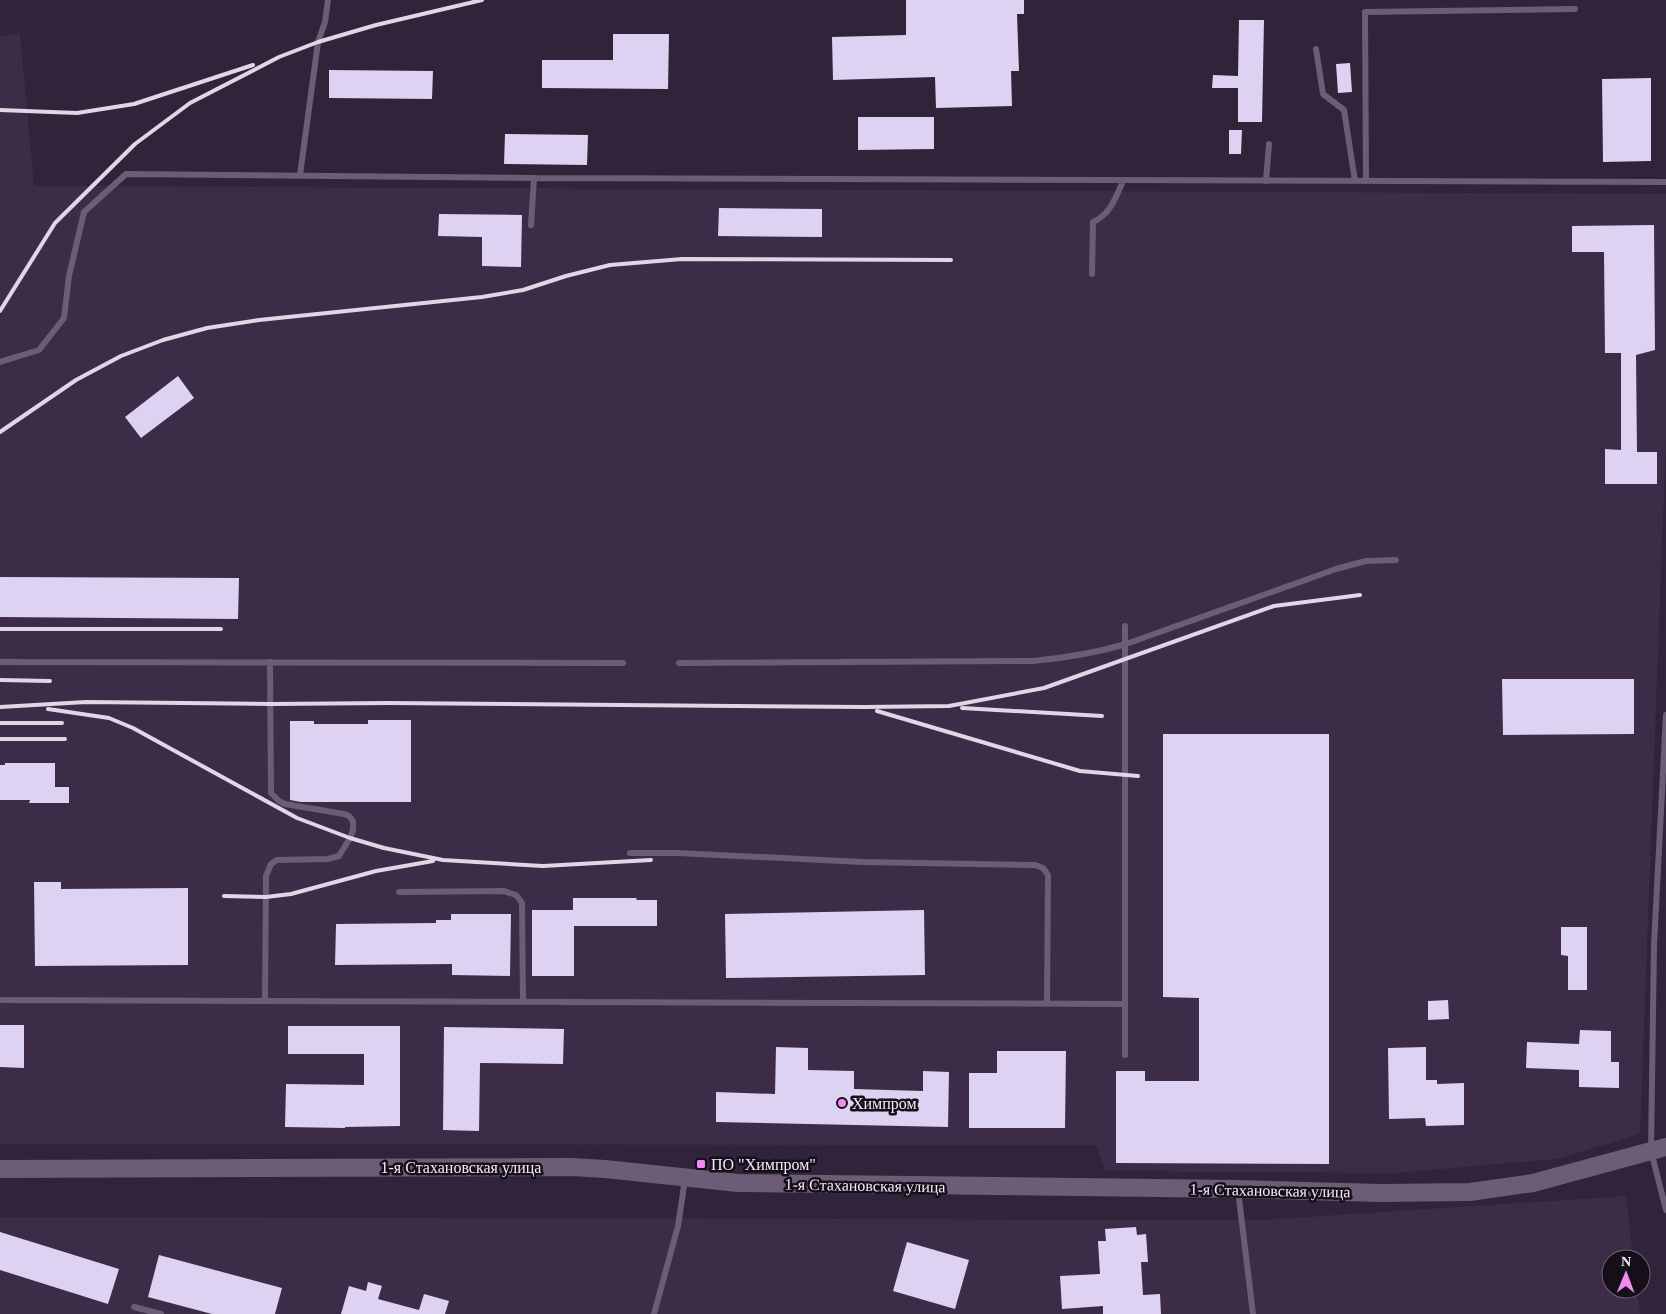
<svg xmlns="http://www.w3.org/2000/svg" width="1666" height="1314" viewBox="0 0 1666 1314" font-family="'Times New Roman',serif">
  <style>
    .built { fill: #3d2c48 }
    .building { fill: #ddd2f1 }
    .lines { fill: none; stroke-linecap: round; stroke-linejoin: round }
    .service { stroke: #6c5c76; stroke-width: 6 }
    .secondary { stroke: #6c5c76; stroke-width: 18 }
    .rail { stroke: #dfd6e6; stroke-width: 4 }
    .poi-dot { fill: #f389f1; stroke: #150f1a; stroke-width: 2 }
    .labels { text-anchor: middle; stroke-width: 5; stroke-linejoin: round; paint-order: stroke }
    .poi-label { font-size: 16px; fill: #f4ebfa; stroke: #150f1a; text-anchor: start }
    .street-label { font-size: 16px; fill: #f4ebfa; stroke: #150f1a }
  </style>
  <rect width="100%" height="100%" fill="#31233a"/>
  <path class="built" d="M20,33L34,186L1666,194V438L1640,1134L1557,1159L1394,1173L1105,1171L1096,1145L0,1144V36Z
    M1626,1196L1633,1259H1611V1289H1637L1640,1314H0V1217L1263,1220Z"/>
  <path class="building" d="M906,0H1024V14H1017L1019,71H1011L1012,106L936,108L935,77L833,80L832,37L906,35Z
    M1239,20H1264L1262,122H1238V88H1212L1213,75L1238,76Z
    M613,34H669L668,89L542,88V60H613Z
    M1350,63L1352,92L1338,93L1336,64Z
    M329,70L433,71L432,99L329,98Z
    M1651,78V161L1603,162L1602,79Z
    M858,117H934V149L858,150Z
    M1229,130H1242L1241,154H1229Z
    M505,134L588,135L587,165L504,164Z
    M719,208L822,209V237L718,236Z
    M439,214L522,215L521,267L482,266V237L438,236Z
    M1654,225L1655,350L1636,355L1637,452H1657V484H1605V449L1621,450V353H1605L1604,252H1572V226Z
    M178,376L194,398L141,438L125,417Z
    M0,577L239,578L238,619L0,617Z
    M1502,679H1634V734L1503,735Z
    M368,720H411V802H301L290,800V721H314V724H368Z
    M1163,734H1329V1164L1116,1163V1071H1145V1081H1199V998L1163,997Z
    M5,763H55V787H69V803H29L30,800H0V765H5Z
    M34,882H61V889L188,888V965L35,966Z
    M573,898H637L636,900H657V926H574V976H532V910H573Z
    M924,910L925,975L726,978L725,914Z
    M451,914H511L510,976L452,975V964L335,965L336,924L436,923V920H451Z
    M1561,927H1587V990H1568V956L1561,955Z
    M1448,1000L1449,1019L1428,1020V1001Z
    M0,1025H24V1068L0,1067Z
    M288,1026H400V1126L345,1127V1128L285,1127L286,1084L364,1085V1054H288Z
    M444,1027L564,1029L563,1064L480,1063L479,1131L443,1130Z
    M1580,1030L1611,1031V1062H1619V1088L1579,1087V1070L1526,1068L1527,1042L1579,1044Z
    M776,1047L808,1048V1070L854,1071V1089L923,1091V1071L949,1072L948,1127L716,1122V1092L775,1094Z
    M1426,1047V1080H1437V1084L1464,1083V1125L1426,1126L1425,1118L1389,1119L1388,1048Z
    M997,1051H1066L1065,1128H969V1073H997Z
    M1136,1227L1137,1235L1146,1234L1148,1262H1141L1143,1295L1160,1294L1161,1314H1103V1306L1062,1309L1060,1276L1100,1274L1098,1241H1106L1105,1229Z
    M0,1232L119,1269L108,1304L0,1270Z
    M907,1242L969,1260L955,1309L893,1291Z
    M159,1255L282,1288L275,1314H212L148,1297Z
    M368,1282L382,1286L378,1299L419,1310L424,1294L449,1301L445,1314H341L349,1286L366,1291Z"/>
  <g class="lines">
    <path class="service" d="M1316,49L1323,94L1344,110L1355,181
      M300,175L318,42L325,22L328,0
      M1266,181L1269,144
      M1366,181L1365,12L1575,9
      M531,225L534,178
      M1092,274L1093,222C1110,215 1116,197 1123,181
      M0,362L39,350L64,318L69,276L84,212L126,174L534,178L1666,182
      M0,662L623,663
      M679,663L1033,661C1065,658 1095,653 1126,644L1336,569L1366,561L1396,560
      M1666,715L1654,945L1651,1151L1666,1210
      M630,853H678L862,862L1035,865L1043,868L1048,875L1047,1003
      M399,892L504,891L516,895L522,903L523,1002
      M0,1000L1125,1004
      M265,1000L266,876L271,864L277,860L328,859L339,856L350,838L353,830V821L349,816L344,814L285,804L279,801L271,793L270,662
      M1125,1055V626
      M1238,1190L1253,1314
      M134,1307L161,1314
      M654,1314L678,1226L685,1179"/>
    <path class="secondary" d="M0,1169L572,1167L605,1169L738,1183L1238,1189L1380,1193L1470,1192L1533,1183L1666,1147"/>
    <path class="rail" d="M0,110L77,113L134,104L253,65
      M0,311L55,223L135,144L190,103L279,57L318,42L376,25L482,0
      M0,432L76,380L121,356L163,340L207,328L259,320L482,297L523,290L566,276L610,265L682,259L951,260
      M0,629H221
      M0,680L50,681
      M0,707L86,702L271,704L389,703L864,707L949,706L1044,688L1274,606L1360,595
      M962,708L1102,716
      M48,709L109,718L133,728L297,818L350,838L384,848L443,860L543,866L651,860
      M877,711L1080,771L1138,776
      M0,723H62
      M0,739H65
      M224,896L266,897L291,894L376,871L433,861"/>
  </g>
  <g class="poi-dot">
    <circle cx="842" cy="1103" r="5"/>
    <rect x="696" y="1159" width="10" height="10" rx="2.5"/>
  </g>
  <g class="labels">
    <g class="poi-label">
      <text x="852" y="1109">Химпром</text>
      <text x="711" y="1170">ПО "Химпром"</text>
    </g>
    <g class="street-label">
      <text x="461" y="1173">1-я Стахановская улица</text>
      <text transform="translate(865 1185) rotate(1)" y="6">1-я Стахановская улица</text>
      <text transform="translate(1270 1190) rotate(1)" y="6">1-я Стахановская улица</text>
    </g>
  </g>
  <g transform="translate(1626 1274) rotate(1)"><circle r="24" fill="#150f1a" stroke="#6e6774"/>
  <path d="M0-4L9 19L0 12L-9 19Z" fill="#f389f1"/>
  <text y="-8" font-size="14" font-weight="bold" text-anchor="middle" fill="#f4ebfa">N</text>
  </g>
</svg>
